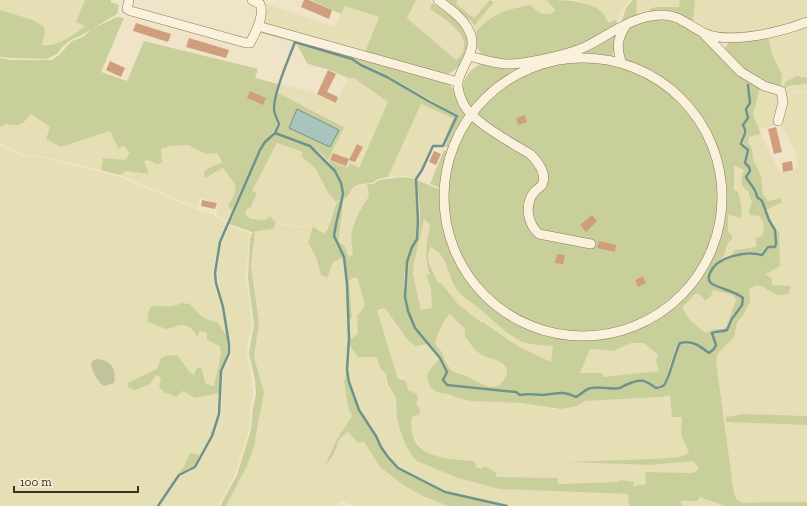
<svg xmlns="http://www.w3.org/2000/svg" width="807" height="506" viewBox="0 0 807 506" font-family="'Zilla Slab',serif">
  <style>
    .farmland { fill: #e6deb5 }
    .green { fill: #c9cf9b; fill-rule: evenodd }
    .cemetery { fill: #bfc49a }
    .water { fill: #a9c4bc; stroke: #6f938a }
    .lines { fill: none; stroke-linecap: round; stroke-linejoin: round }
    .stream { stroke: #6f938a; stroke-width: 2.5 }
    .building { fill: #cf9f7d }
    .minor-casing { stroke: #8d765c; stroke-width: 10 }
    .minor { stroke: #faf1dc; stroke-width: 9 }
  </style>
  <rect width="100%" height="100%" fill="#f0e4c8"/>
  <path class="farmland" d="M0,0H85L81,11L85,25L67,39L57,43L42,45L45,32L14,15L0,10Z
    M416,0H429L432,3L431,9L455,26L460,34L464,44V50L462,54L456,60L407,18Z
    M458,0H490L474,18L456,4Z
    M493,0H546L555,9V11L552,14L547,15L534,9L520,6L500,14L481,25L476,32L474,26L494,2Z
    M575,0H629L620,14L617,21L613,20L609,23L604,15L594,8Z
    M637,0H680V8L667,6L636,18Z
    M695,0H807V20L752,34H712L693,24Z
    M266,4L335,27L344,6L379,17L365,52L262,23Z
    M807,25V78L797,76L785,88L807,84V91H799L783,94L781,85L782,75L772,54L768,37Z
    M348,78H354L388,102L359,168L350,163L348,169L328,160L343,126L278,93L280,84L315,93L336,103Z
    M760,88L781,94V102L773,126L758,129L753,115Z
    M799,92H807V416L744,414L726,417V422L807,425V502H769L742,503L737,500L734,494L718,379L716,362L717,355L728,344L738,323L746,313L750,301L749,290L751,287L760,285L764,287L773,294L785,295L789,293L791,286L772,285L770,277L766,273L775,269L779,233L770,219L766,210L782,202L781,198L768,201L763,194L761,176L753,159L752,149L748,142L749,137L761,134L779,171L798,168L795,150L778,121L784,96Z
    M421,104L453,118L442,145H432L421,170L415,178L403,176L388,177Z
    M31,114L50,127L61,147L110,131L118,147L124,146L130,153L125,160L103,158L101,170L37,155L27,156L0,144V127L6,124L15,126Z
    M277,143L304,152L301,156L316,169L327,191L336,202L327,228L325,232L319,231L314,226L308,225L305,227L276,223L270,216L265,220L251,219L245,214L248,207L250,208L257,193L252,191Z
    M188,145L206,154L217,153L222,162L205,170L206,178L223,168L236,184V189L234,197L228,206L232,210L226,221L216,213L218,203L200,198L198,208L120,175L126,171L149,173L144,161L149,160L162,162L161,148L169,146Z
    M0,146L26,157L37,156L120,177L198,210L212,214L222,219L226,224L219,242L213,273L215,284L218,294L227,336L217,322L206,320L199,316L195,309L181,303L173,308L161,305L173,327L181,325L188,326L194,331L198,338L199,331L207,333V340L220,346L221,354L214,386L206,384L203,375H194L184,364L159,362L158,369L134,379L150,384L156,375L161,378L159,387L164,392L183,391L195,398L219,393L217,414L211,436L200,455L190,453L184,466L156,506H0Z
    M734,164L744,170L741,178L742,183L750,192L749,195L752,201L750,208L754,215L758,216L761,219L765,226V230L763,235L756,247L734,250L732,255L723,258L727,245L732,239L728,232V214L734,191Z
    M367,184L369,196L353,222L351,244L354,255L350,258L345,246L339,242L338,233L344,207L343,200L348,197L355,188L361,185Z
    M424,218L430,225L428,235L426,265L430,276L426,275L431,290L432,308L420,311L413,274L414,263Z
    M276,224L305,228L309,226H313L308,243L316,257L321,275L327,278L333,263L343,257L346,284L349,339L347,370L344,382L348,407L352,416L337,439L326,463L333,456L340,438L348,432L358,443L364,442L381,468L392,477L423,496L448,506H357L341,501L336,506H226L247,466L254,447L259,424L262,383L254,357L259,322L251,266L255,232L273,229Z
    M229,226L249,233L246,278L252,324L246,352L252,380L253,394L250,407L249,430L235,474L224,496L217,506H160L180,477L197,468L213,437L221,414L223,372L231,354V344L217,273L222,243Z
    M429,247L435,249L442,257L448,267L450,274L458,290L503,329L524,342L553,346L551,363L519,347L484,322L482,323L458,304L442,284L437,281L433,274L428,256Z
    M354,277L358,279L365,306L357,316L358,334L350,339L349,320L352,316L349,281Z
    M713,290L733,295L736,300L726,327L723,329H715L705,333L690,320L682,308L695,294H699L707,301Z
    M385,308L407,339L415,346L428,344L439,359L432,368L440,393L448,394L458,398L471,401L522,403L555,409L577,406L585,401L661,397L670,394L672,417H682L681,434L689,453L679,457L651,459L577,462L651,465L693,461L699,468L693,473L645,472L646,484L632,486L634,482L621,480L616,482L557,484V478L497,477L476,467L475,461L444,459L431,455L420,446L413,436L411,430L412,417L420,410L415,403L417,394L408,390L398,379L377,309Z
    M450,314L465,329L482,355L496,359L503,363L506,367L508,371L507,375L500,385L494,387L487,386L456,373L450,367L442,352L438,347L436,340L445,318Z
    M631,343H644L658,355L656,362L659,371L603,377L580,373L590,349L613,351Z
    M349,344L358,357L377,356L380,368L386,374V380L389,389L394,397L397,418L438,470L458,478L499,489L628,494L629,506H509L496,504L481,499L461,496L446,492L398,468L388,457L376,436L359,410L350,382L348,370Z
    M700,497L725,506H682L681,501H697Z"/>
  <path class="green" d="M85,0H111V2L119,5L117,14L82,35L71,40L63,46L57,54L47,59L11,58L0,57V10L33,20L44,27L45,32L42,45C59,46 72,36 85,26L76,22Z
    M311,0H416L407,18L456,60C480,40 445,19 430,9L432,3C451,17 463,21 469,46C463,58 460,71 446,74L365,52L379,17L345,6L341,14Z
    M445,0H458L456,4L474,18L490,0L494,2L474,26L471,21Z
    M546,0C565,0 587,0 602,12C605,15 606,20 609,23L614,20L617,21L615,28L587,44L556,53L505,62L483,56L477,48L476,32C487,16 512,7 531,5C537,12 546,18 555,11V9Z
    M633,0H637L636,18L621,24L626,8Z
    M680,0H695L693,24L650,13V9L656,7H679Z
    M117,17L124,18L101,72L127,81L144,41L258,69L255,78L278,84L272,107L277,125L273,132L259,150L232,210L228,206C241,185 236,186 223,168L205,178L204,175L205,170L222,162L217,153L206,154L188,145L169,146L161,149L162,162L158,165L149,160L144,161L149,174L126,171L120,175L101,170L103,158L125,160L130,153L124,146L118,148L110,131L61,147L46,139L50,127L31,114C22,125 20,127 6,124L0,127V58L11,60H52L59,55L72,41L83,37L92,29Z
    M671,18L703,35L752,84L760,88L753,115L761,134L749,137L748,142L752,149L753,159L761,176L763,194L768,201L781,198L782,202L766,210L763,200L758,197C757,188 751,184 747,177L751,171L750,167L746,163L749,150L743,143C744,134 749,135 744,125L749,118L747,109L751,104L749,86L748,85L749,103L745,108L747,117L742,125C746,135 742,134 740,144L747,151L744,163L748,168L749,171L745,177C749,185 755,189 756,198L761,202L768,220L774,230L775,243L774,246H767L761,253L756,252L732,255L734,250L756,247V238L763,235C765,227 764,222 759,216L750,215L749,210L752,201L749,195V192C740,185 740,181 744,170L734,165V190L738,192C740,201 743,208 741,217L739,218L728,214V231L732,236V239C723,247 727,254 722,258C720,262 715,263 713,267C695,289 730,288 742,298L741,304L731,319L726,329C721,331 716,330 711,333L715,345L713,349L709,351C700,345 691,340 679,343L675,349L665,382L662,386L657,387C653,385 650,381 646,380C637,376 628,384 620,387C611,389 600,385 591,387C584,388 582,393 576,396C561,389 557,393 542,394C535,395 528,392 520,394L516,391L447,384L444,380L448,372C442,356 429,345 419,332C413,324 409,314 407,304C403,287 406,266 412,249C413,246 416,242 418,238C422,222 419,197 417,180L443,191C445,208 448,225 451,241C453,247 453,254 455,260C462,277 475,290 489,301C501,312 518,326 534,330C560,336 623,334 647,322C658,317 667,307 676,299C687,290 698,281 706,270C722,249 726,204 722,178C720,168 717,157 713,148C702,120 668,89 644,71C636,65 625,63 620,55L625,29L649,19ZM424,219L430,225C427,242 423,260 430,275L426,274L431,290L432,308L421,310L413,274L414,263ZM430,247C448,254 447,275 457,290C462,296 470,301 476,306C491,318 505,334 523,342C530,345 545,345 553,346L551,362L519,347L483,322L482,323L458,304L442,284L437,281L429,263L428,256ZM713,290L733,295L736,300L726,327L723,329H715L705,333L690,320L682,308L695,294H699L706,301L712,294ZM450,314L465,329V337C470,343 475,351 482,355C490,359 500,359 506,367C508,371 507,374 505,378C496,395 481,383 468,377C464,375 458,374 454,372C447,367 445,358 441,351C439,348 437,347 436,344C435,336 445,318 450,314ZM631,343H644L658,355L656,362L659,371L603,377L602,373H580L590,349L613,351Z
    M262,30L413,72L450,85L455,92L468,116L453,150L445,147L458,115C435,103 412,89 388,76C377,69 364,66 353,58L295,41L294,42L261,33Z
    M619,32L614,44L613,57C603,56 593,55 583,57C561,59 507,71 492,85C484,93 478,104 472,112C469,106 464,98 463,92C461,80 471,68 481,64L510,67Z
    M768,37L772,54L782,75L781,91L750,77L725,52V48L729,42Z
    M296,43L352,59L360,65L387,77L430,103L456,116L443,145H442L453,118L421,104L388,177L378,179L372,183L360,184L354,187L347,197L343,199C347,179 326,155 311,146C301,140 286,137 275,133L279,125L274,107L278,93L344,127L328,160L348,168L350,163L359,168L388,102L354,78H348L327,69L314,66L307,63Z
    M600,58C609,59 619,60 628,64C656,76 694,116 709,144C720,164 722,187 721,210C718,257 706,270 671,300C663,307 656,315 646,320C625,330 598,331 575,331C562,330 545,332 533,328C517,322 503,311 491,300C477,289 463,276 457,259C454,250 453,240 451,231C448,213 444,195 446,177C447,162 461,134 470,122L476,123L528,156C536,162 547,175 540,185C538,187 535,188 533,191C522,205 526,224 538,236L590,246L591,242L540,232C529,222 527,206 535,194C537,191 542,189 544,186C547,180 545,173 543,168C536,150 505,137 489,125C486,122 482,120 480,117C477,111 480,106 484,100C487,96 491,90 495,86C519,68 570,59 600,58Z
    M797,76L807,78V84L789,86L784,89L785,82Z
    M275,134C285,138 302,141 311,147C325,157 345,180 342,199L336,202L327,191L316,169L301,156L303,152L277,143L252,191L257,193L250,209L248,207L245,214L251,219L265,220L270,216L276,223L273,229L252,232L229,224L261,150L266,142Z
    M444,150L452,154L443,175V189L430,184Z
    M403,177L415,179C416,195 420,223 416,238C414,244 410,249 408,255C399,288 404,318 428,344L415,346L407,339L385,308L377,310L398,379L406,381L408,390L417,394L418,399L416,403L420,410V414L412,417C406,459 446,459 475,461L476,467L481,469L484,466L495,472L497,477L557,478L558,484L616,482L621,480L634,482L633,486L646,484L645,472L693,473L699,468L693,461L651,465L567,462L651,459L679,457L689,453L681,434L682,417H672L670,395L661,397L585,401L577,406L560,409L522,403L471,401L458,398L448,394L440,393L435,391L430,387L427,376L428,372L439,359L446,372L442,380L446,386L516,393L520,396C528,394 534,397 542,396C559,395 558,391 576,398C582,395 585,390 591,389C600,387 611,391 620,389C622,389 625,386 628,385C642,378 644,381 656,389C658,389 660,389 662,388C671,384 674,354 681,344C692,342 700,348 709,354L715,350L717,345L714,334L728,331L739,310L743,305L744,297C735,289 714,286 711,281C708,277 711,272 713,269C723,256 747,253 762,256L768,248H775L777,243L776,229L779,233L780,266L766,274L772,279V285L791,286L789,293C770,303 763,275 749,290L750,301L745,313L737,323L734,337L717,355L716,362L734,494L737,500L743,503L769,502H807V506H725L700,497L697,501H681L682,506H629L628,494L499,489L458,478L417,461C408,454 400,431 397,419C396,412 397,404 395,397C390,387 387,386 386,374L380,368L377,357H358L349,344L350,339L358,334L357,316L365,306L358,279L354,277L349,281L352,317L349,320L344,257L337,244L335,236L336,224L343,200C344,214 338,227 339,242L345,246L349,257L353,255C348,227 355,219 369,196L367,184H373L379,180Z
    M342,200C340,212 332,225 334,237C335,244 340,251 343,257L333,263L327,278L321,275L316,257L308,243L313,226L319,231L325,233C332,223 332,212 337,202Z
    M255,232L251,266L259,322L254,357L264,392L254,447L247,466L226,506H220L237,475L251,430L253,408L256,394L255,380L249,353L254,324L248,278L250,240L252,233Z
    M181,303L190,304C201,316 200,318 217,322L227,336L228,344L227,353L220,371L219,393L195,398L183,391L176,397L164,392L159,387L161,378L156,375L150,384L135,390L129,388L127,383L157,369L161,358L169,355L178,356L189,371L194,375L197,368H201L206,384L214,386L221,354L220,346L207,340V333L199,331L198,338L194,331L188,326L181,325L166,329L148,322V312L152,306C164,305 170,309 181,303Z
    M347,370L349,382L358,410L376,437L387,457L398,468L445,493L503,506H448L423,496L405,486L381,468L364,442L358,443L348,432L340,438L333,456L325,465L337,439L352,416L348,407L344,382Z
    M744,414L807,416V425L726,422V417Z
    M190,453L200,455L194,466L178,474L184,466Z"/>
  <path class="cemetery" d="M98,359C113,362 116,369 114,383L104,386C96,380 93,373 91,364L93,360Z"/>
  <path class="water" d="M297,109L339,130L330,147L289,128Z"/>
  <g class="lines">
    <path class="stream" d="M275,133L279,124C277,119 273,112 274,106C276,86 288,61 295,42L352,59L361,65L387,77L430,102L457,116L443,146H433L422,170L416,179L418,221L417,239L412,247L407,262L405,297L408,311L415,328L440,358L447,372L443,380L447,385L516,392L520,395C528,393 534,395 542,395C558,394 560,390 576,397C582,394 585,389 591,388C600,386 611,390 620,388C622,387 625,385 628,384C642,378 645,380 656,388C658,388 661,387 663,386C669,382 674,353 680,343C692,340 700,346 709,353L714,349L716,345L712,333C717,331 722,332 727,330L732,319L742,305L743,298C734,290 715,288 710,282C708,279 709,275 710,273C717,256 746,251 762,255L768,247H775L776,243L775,230L769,220L762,201L757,197C756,188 750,185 746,177L750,171L749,167L745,163L748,150L741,144C743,134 748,135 743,125L748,118L746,109L750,103L748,85
      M158,506L179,475L195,467L212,436L219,414L221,371L229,353V344L223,307L216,283L215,273L220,242L260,150L265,142L275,133L310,146L335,171L341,183L343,193L342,199L336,224L334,236L344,257L347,284L349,338L347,370L349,382L359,410L376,436L381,447L388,457L398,468L445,492L507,506"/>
  </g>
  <path class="building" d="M304,0H309L332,10L329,19L301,7Z
    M136,23L171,34L168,42L133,31Z
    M189,38L229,50L226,58L186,47Z
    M110,61L125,68L121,77L106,70Z
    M328,70L336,74L327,92L338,97L336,103L317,94Z
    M250,91L266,98L263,105L247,98Z
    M525,115L527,122L518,125L516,118Z
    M776,127L782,152L774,154L768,129Z
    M357,144L363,147L355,162L349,160Z
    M434,151L441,154L436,165L429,162Z
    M333,153L349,159L346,166L330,160Z
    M792,161L793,170L783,172L782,163Z
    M202,200L217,203L215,209L201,206Z
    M592,215L597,221L586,232L580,225Z
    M599,241L616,245L615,252L597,248Z
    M557,254L565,255L563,264L555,263Z
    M643,276L646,283L638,287L635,280Z"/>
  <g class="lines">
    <defs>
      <path id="minor" d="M129,0L127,9L131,11L246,43H250C256,32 265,15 260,4L252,0
        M438,0C448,8 461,16 467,27C481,49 462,62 458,82C457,89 461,99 464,105C474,123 512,143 530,154C537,161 548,173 542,185C541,187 537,189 535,191C524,204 527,223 539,234L591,244
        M258,26L458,82
        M704,34L741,72L764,86L781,91L783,102L778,121
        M469,56C481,59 493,63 505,64C523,65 571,54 587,46C610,34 636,14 663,15C679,15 689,26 704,33C730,45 781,32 807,22
        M444 197a139 139 0 1 1 278 0a139 139 0 1 1-278 0Z
        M621,61C616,46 618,38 626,25"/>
    </defs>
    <use href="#minor" class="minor-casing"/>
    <use href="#minor" class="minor"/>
  </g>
  <path d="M14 486v6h124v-6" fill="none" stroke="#3d2e20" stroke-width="2"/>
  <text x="20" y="486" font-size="12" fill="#3d2e20" stroke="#f7eed8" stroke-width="3" paint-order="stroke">100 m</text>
</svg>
